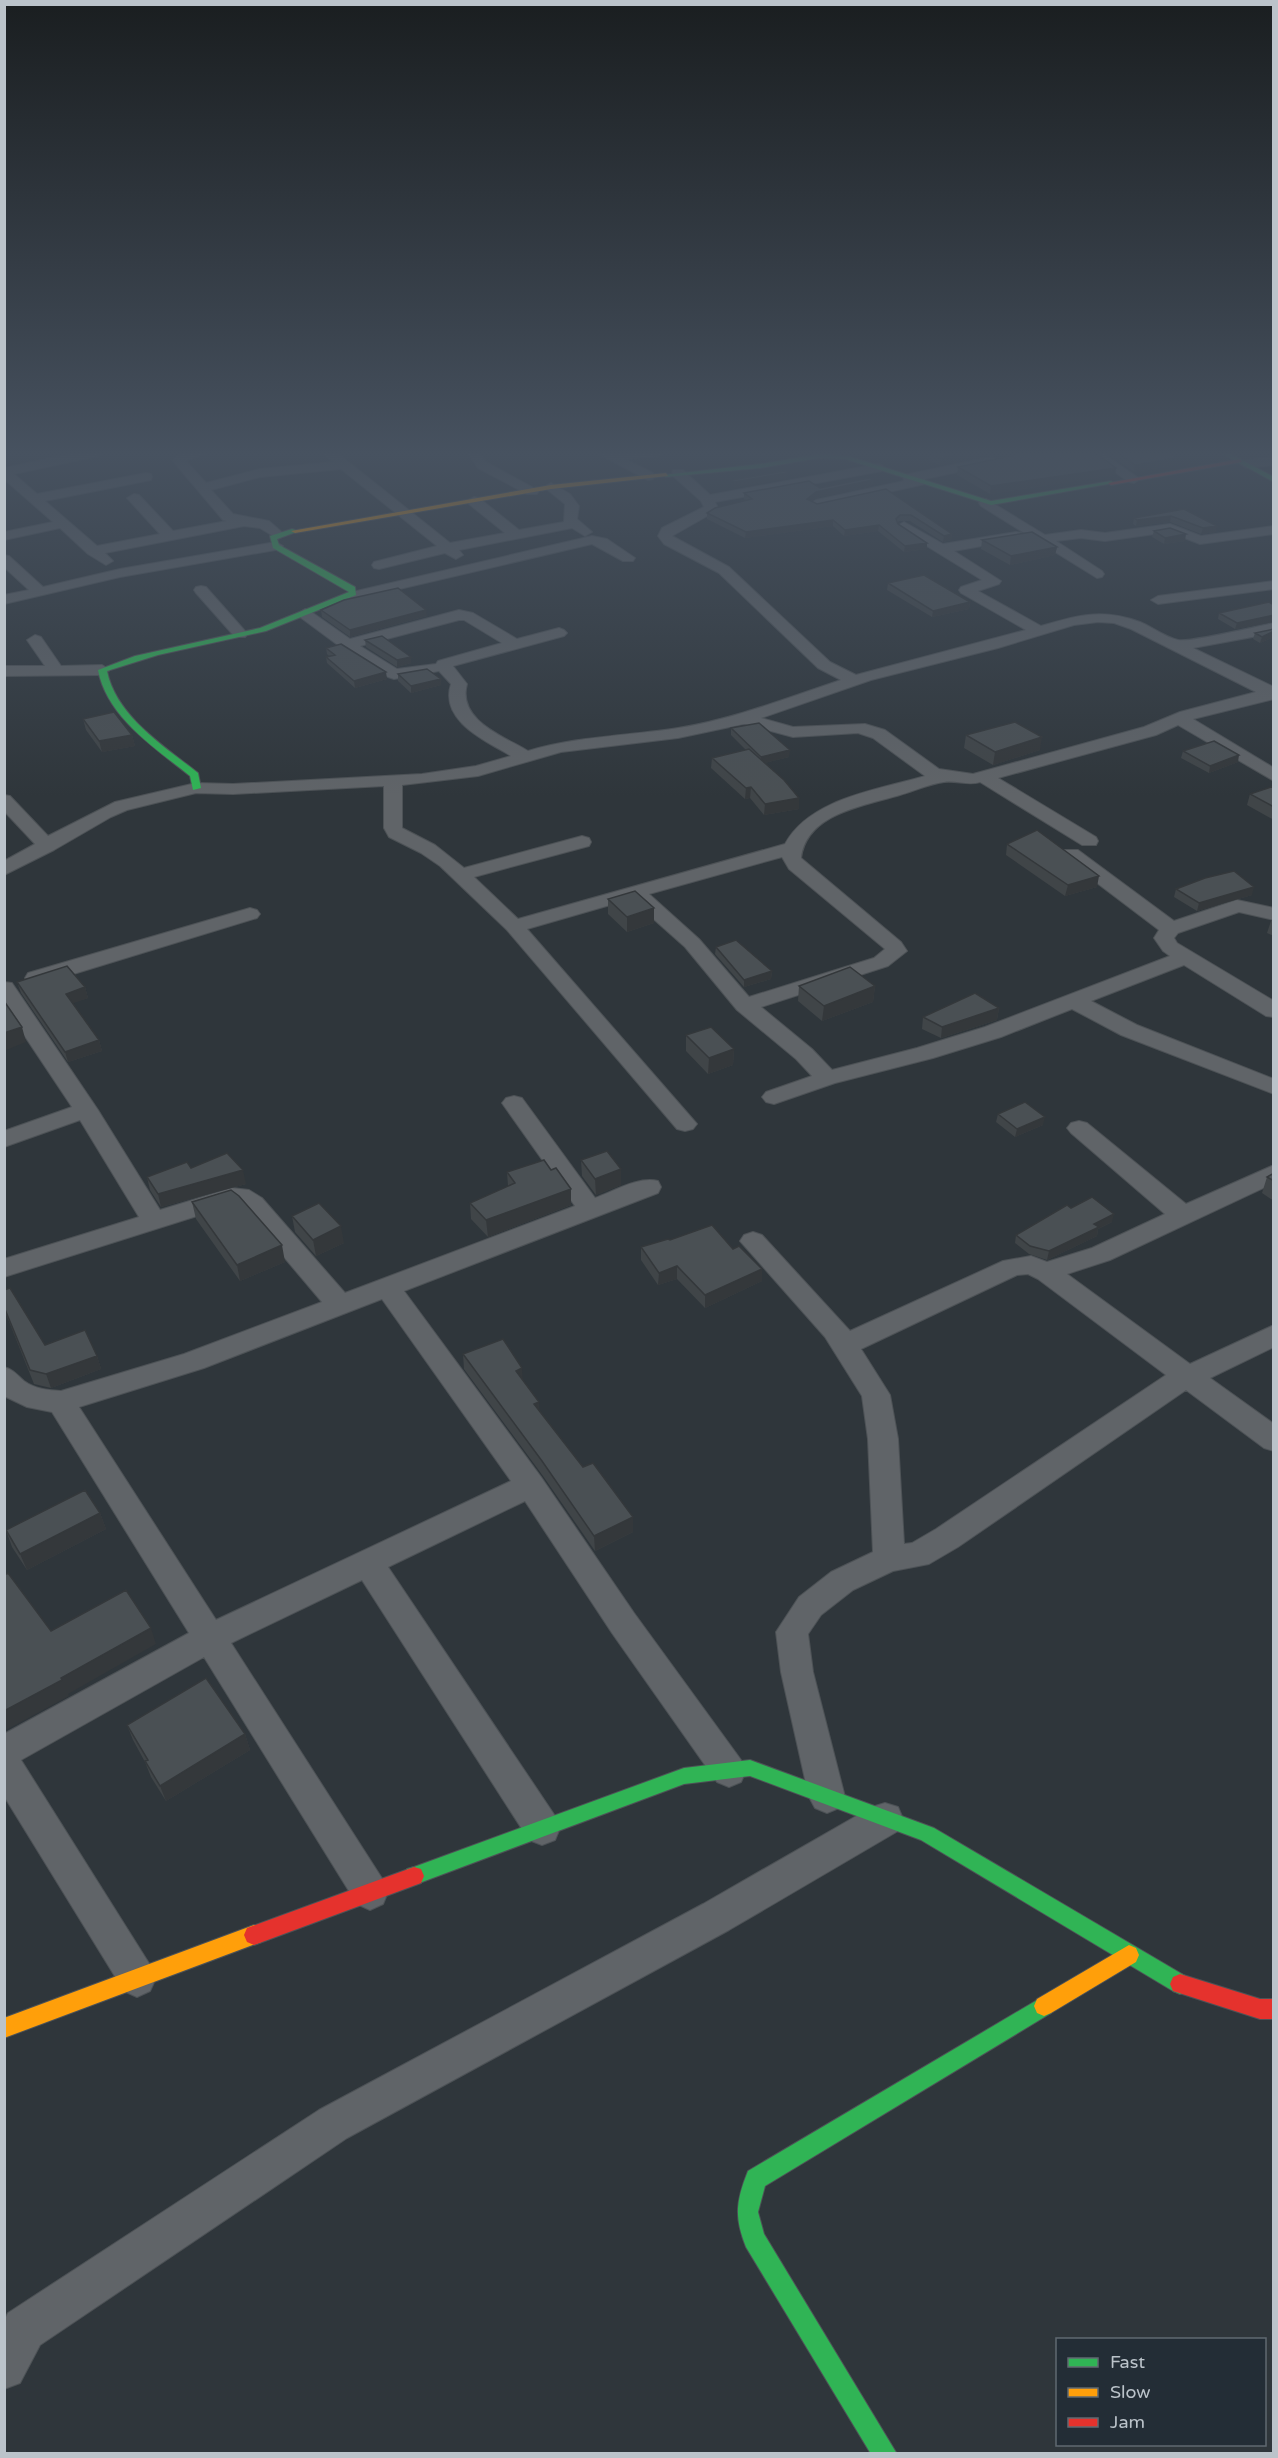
<svg xmlns="http://www.w3.org/2000/svg" width="1278" height="2458" viewBox="0 0 1278 2458" font-family="'Varela Round',sans-serif">
  <style>
    .lines { fill: none; stroke-linecap: round; stroke-linejoin: round }
    .street-casing { stroke: #4d5256; stroke-width: 2 }
    .fast-casing { stroke: #4d5256; stroke-width: 2 }
    .slow-casing { stroke: #4d5256; stroke-width: 2 }
    .jam-casing { stroke: #4d5256; stroke-width: 2 }
    .street { fill: #606468; fill-rule: evenodd }
    .fast { fill: #30b455; fill-rule: evenodd }
    .slow { fill: #ff9f0a; fill-rule: evenodd }
    .jam { fill: #e5322d; fill-rule: evenodd }
    .wall { fill: #404548 }
    .shaded-wall { fill: #34383b }
    .building { fill: #4a5054; stroke: #34383b; stroke-width: 1.5 }
  </style>
  <rect width="100%" height="100%" fill="#2f363b"/>
  <g class="lines">
    <defs>
      <path id="street" d="M80,452H104L98,456L14,474L37,494L146,473L151,474L152,477L151,480L45,501L97,546L160,534L127,498L134,494L139,495L173,531L227,521L223,520L173,461L181,452H208L186,461L206,483L260,469L333,462L322,452H336L450,543L505,533L469,504L467,501L474,497L479,498L519,530L564,522L565,504L544,487L551,483L570,494L579,506L577,519L592,532L585,536L572,528L459,550L463,555L456,559L445,553L379,569L374,568L372,565L374,562L437,546L341,469L260,477L211,490L233,514L269,521L285,535L278,539L260,528L244,526L105,553L113,561L106,565L88,554L60,528L4,540V532L53,522L4,479V468Z
        M467,452H479L486,462L539,491L537,494H527L478,468Z
        M595,452H664L658,456L625,459L653,473L654,476L653,479L648,480Z
        M1086,452H1101L1140,479L1134,483L1129,482Z
        M991,457L995,458L997,461L995,464L925,479V484L816,508L809,504L816,500L904,481L903,478L904,475Z
        M1274,457V465L1246,468L1240,464L1246,460Z
        M878,464L882,465L884,468L882,471L715,502L718,508L716,511L672,536L729,567L830,662L856,675L1026,630L961,593L959,590L961,587L982,580L899,529L897,526L904,522L943,544L1016,532L1021,533L1023,536L1021,539L954,551L1001,581L999,584L978,591L1041,626C1077,615 1103,608 1140,622C1152,627 1165,637 1178,640C1188,643 1258,626 1274,623V633L1193,648L1274,687V699L1193,719L1274,768V781L1178,725L1156,735L998,778L1096,837L1098,841L1096,845H1082L980,782C968,786 956,780 944,782C929,784 914,791 900,795C864,806 807,813 801,858L901,942L907,951L888,966L761,1007L812,1049L832,1070L917,1048L985,1027L1170,956L1163,951L1154,938L1159,930L1064,858L1061,854L1064,850H1078L1174,921L1237,900L1274,908V920L1239,912L1178,933L1174,938L1177,943L1274,1001V1017L1266,1016L1184,965L1091,1001L1137,1025L1274,1079V1094L1121,1035L1072,1009L1001,1037L933,1058L835,1083L774,1104L766,1102L762,1097L766,1092L812,1076L796,1059L737,1010L685,947L631,899L527,929L697,1124L693,1129L685,1131L677,1129L507,930L440,866L421,853L389,837L384,828V786L233,794L196,793L127,810L111,817L54,850L4,875V861L35,844L4,811V795L10,796L48,836L115,802L196,783L233,784L422,774L476,766L511,756C486,741 439,721 451,684L439,671L394,679L388,677L354,657L300,617L297,614L305,609L310,611L350,639L459,610L473,613L517,639L559,628L564,630L567,633L564,636L453,666L467,684C457,720 503,736 528,751C577,736 628,736 678,728C734,719 787,698 841,680L818,668L719,573L664,544L658,536L662,528L704,507L701,501L673,476L672,473L673,470H683L710,495ZM459,620H464L502,643L438,661L436,664L397,669L360,646ZM1098,622L1114,623L1131,629L1256,692L1180,712L1144,727L973,774L939,769L885,730L865,724L793,727L761,718L871,680L998,648L1074,625ZM744,724L793,737L858,733L873,738L925,776C878,790 810,798 785,844L518,919L474,877L589,846L591,842L589,838L582,836L464,868L435,845L402,828V785L478,776L561,752L678,738ZM782,857L789,869L885,949L874,958L749,997L699,939L649,894Z
        M986,499L1045,535L1081,530L1105,533L1170,524L1201,536L1274,526V534L1200,544L1169,532L1105,541L1081,538L1056,541L1102,571L1104,574L1102,577L1097,578L981,506L979,503L981,500Z
        M592,536L607,539L635,558L633,561H623L592,544L348,601L341,597L348,593Z
        M276,542L283,546L281,549L120,577L4,604V595L29,590L4,567V555L9,556L43,587L120,569Z
        M1274,581V589L1158,604L1151,600L1158,596Z
        M201,586L206,587L245,631L248,634L245,637H235L196,593L194,590L196,587Z
        M35,635L41,637L61,666L102,665L110,670L102,675L4,676V666H45L27,640Z
        M250,908L257,910L260,914L257,918L44,983L36,984L28,983L25,978L28,973Z
        M4,982L12,983L98,1110L160,1210L232,1188L249,1190L262,1198L345,1293L575,1206L502,1103L506,1098L514,1096L522,1098L595,1198C614,1191 639,1176 658,1181L661,1187L658,1193L404,1291L541,1477L634,1613L741,1760L746,1771L741,1782L729,1787L717,1782L612,1633L525,1501L388,1567L555,1816L560,1828L555,1840L542,1845L529,1840L362,1580L231,1643L383,1880L388,1892L383,1904L370,1910L357,1904L204,1657L21,1760L150,1965L156,1978L150,1991L137,1997L124,1991L4,1796V1734L189,1633L52,1412L27,1407L4,1396V1367C14,1370 16,1374 24,1381C35,1389 48,1390 61,1391L184,1354L322,1302L244,1210L235,1204L4,1277V1259L139,1217L80,1120L4,1147V1131L72,1107L4,1005ZM382,1299L511,1481L216,1620L79,1407L204,1368Z
        M1079,1121L1087,1123L1186,1204L1274,1165V1183L1110,1260L1067,1274L1190,1364L1274,1325V1347L1210,1378L1274,1424V1451L1264,1448L1186,1390L958,1547L929,1564L893,1571L853,1590L821,1615L808,1634L813,1672L845,1797L839,1808L827,1813L815,1808L809,1797L781,1672L776,1632L799,1597L831,1572L873,1552L868,1439L862,1396L825,1337L740,1241L744,1235L753,1232L762,1235L850,1331L1003,1261L1031,1256L1047,1262L1092,1248L1165,1214L1071,1133L1067,1128L1071,1123ZM1028,1274L1038,1279L1166,1375L936,1529L912,1543L904,1544L898,1439L890,1395L861,1349L1017,1275Z
        M885,1803L898,1807L903,1819L898,1831L729,1930L347,2138L40,2345L20,2383L4,2389V2321L8,2313L319,2110L703,1904L872,1807Z"/>
      <path id="fast" d="M1219,452H1227L1274,477V482Z
        M819,454L848,456L991,501L1111,481L1114,483L991,505L845,459L819,458L760,468L666,477L663,475L760,464Z
        M292,529L299,531L277,539L279,545L355,587L356,595L266,631L158,655L107,671C116,716 164,746 198,773L201,788L193,790L190,776C155,748 107,717 98,670L135,656L260,628L349,592L273,548L270,536Z
        M750,1760L934,1828L1187,1977L1190,1984L1187,1991L1180,1994L1173,1991L921,1840L750,1776L684,1784L414,1885L407,1883L404,1876L407,1869L414,1867L684,1768Z
        M1044,1996L1051,1999L1054,2006L1051,2013L765,2186L758,2212L764,2234L897,2454H871L746,2247C734,2217 736,2201 748,2171Z"/>
      <path id="slow" d="M666,473L668,476L551,489L295,533L291,531L551,485Z
        M254,1925L261,1928L264,1935L261,1942L4,2038V2018Z
        M1129,1945L1136,1948L1139,1955L1136,1962L1051,2013L1044,2016L1037,2013L1034,2006L1037,1999Z"/>
      <path id="jam" d="M1240,459L1242,462L1111,485L1108,483Z
        M414,1867L421,1869L424,1876L421,1883L254,1945L247,1942L244,1935L247,1928Z
        M1180,1974L1260,1999H1274V2019H1260L1173,1991L1170,1984L1173,1977Z"/>
    </defs>
    <use href="#street" class="street-casing"/>
    <use href="#fast" class="fast-casing"/>
    <use href="#slow" class="slow-casing"/>
    <use href="#jam" class="jam-casing"/>
    <use href="#street" class="street"/>
    <use href="#fast" class="fast"/>
    <use href="#slow" class="slow"/>
    <use href="#jam" class="jam"/>
  </g>
  <path class="wall" d="M1002,452L940,465L928,460L929,453Z
    M1105,452H1170L1176,465L1134,472Z
    M1020,454L1116,468L1115,475L990,494L957,475L958,467Z
    M873,480L872,486L816,498L811,501L817,504L886,489L952,534L951,540L943,542L910,521H899L897,523L898,524L927,549L904,552L878,531L844,536L833,526L745,538L707,519V513L746,501L744,499V493L820,488Z
    M1184,509L1216,532L1201,534L1170,522L1136,526L1133,524L1134,518Z
    M1154,531L1185,541L1164,544L1152,537Z
    M982,540L1057,547L1055,555L1010,565L981,549Z
    M888,583L970,602L969,609L932,617L887,590Z
    M1274,605V622L1235,629L1218,619L1219,613Z
    M321,610L427,616L350,637L322,617Z
    M1274,631V637L1260,643L1253,639L1255,633Z
    M365,640L411,663L397,667L366,647Z
    M326,648L387,679L355,688L327,663L326,657L329,656L327,654Z
    M398,674L441,685L411,693L398,681Z
    M83,719L132,735L135,746L102,752L86,730Z
    M731,728L789,757L764,763L799,798V809L764,815L750,798L745,799L711,768L712,758L746,750L731,735Z
    M966,735L1040,750L993,765L964,748Z
    M1183,751L1238,762L1209,773L1181,758Z
    M1274,786V820L1247,805L1250,794Z
    M1007,844L1097,887L1065,896L1006,855Z
    M1176,889L1252,895L1197,911L1174,897Z
    M608,899L654,923L627,932L608,914Z
    M1274,919V936L1267,933L1271,921Z
    M716,947L772,971L771,979L744,987L715,954Z
    M17,982L85,987L88,998L72,1003L99,1040L102,1051L68,1062L21,993Z
    M799,986H875L873,1002L822,1021L798,1001Z
    M999,1008L997,1020L941,1038L922,1029L923,1017Z
    M686,1035L734,1049L733,1065L708,1074L686,1051Z
    M998,1114L1043,1125L1015,1137L996,1122Z
    M581,1160L621,1169V1185L596,1195L582,1176Z
    M191,1168L246,1184L161,1207L150,1190L147,1177Z
    M551,1170L571,1189V1205L488,1237L471,1219L470,1203L508,1186L507,1172Z
    M1274,1173V1201L1262,1193L1267,1177Z
    M192,1202L285,1262L240,1281L196,1219Z
    M1071,1208L1112,1222L1098,1229L1097,1236L1047,1260L1029,1254L1015,1243L1016,1235Z
    M292,1216L344,1243L316,1256L295,1232Z
    M670,1240L762,1281L705,1308L677,1279L658,1285L641,1260V1247Z
    M4,1290L45,1345L97,1356L101,1369L51,1388L34,1384L4,1309Z
    M463,1354L523,1381L539,1410L583,1467L633,1517V1532L595,1551L543,1476L464,1369Z
    M100,1513L106,1529L27,1570L12,1547L6,1530Z
    M127,1725L245,1734L250,1750L166,1801L151,1777L145,1762L133,1740Z"/>
  <path class="shaded-wall" d="M969,452H1002L940,465V458Z
    M1177,458L1176,465L1134,472L1135,465Z
    M1116,468L1115,475L990,494L991,486Z
    M787,473L786,479L734,488V482Z
    M873,480L872,486L816,498L807,505V499L816,492Z
    M1171,516L1170,522L1136,526L1137,520Z
    M833,520V526L745,538L746,532Z
    M879,525L878,531L844,536L845,530Z
    M1217,526L1216,532L1201,534L1203,528Z
    M952,534L951,540L943,542L944,536Z
    M1186,534L1185,541L1164,544L1165,538Z
    M927,543V549L904,552L905,546Z
    M1057,547L1055,555L1010,565L1011,556Z
    M970,602L969,609L932,617L933,611Z
    M426,610L427,616L350,637V630Z
    M1274,615V622L1235,629L1237,623Z
    M1274,631V637L1260,643L1262,637Z
    M411,657V663L397,667V660Z
    M386,672L387,679L355,688L354,681Z
    M441,679V685L411,693V686Z
    M132,735L135,746L102,752L99,741Z
    M1042,737L1040,750L993,765L995,752Z
    M790,750L789,757L761,764V757Z
    M1239,755L1238,762L1209,773L1210,766Z
    M751,787L750,798L745,799L746,788Z
    M799,798V809L764,815L765,804Z
    M1099,876L1097,887L1065,896L1068,885Z
    M1254,887L1252,895L1197,911L1199,903Z
    M654,908V923L627,932V917Z
    M772,971L771,979L744,987V980Z
    M875,986L873,1002L822,1021L824,1006Z
    M85,987L88,998L69,1005L66,994Z
    M999,1008L997,1020L941,1038L942,1027Z
    M22,1027L26,1042L4,1051V1033Z
    M99,1040L102,1051L68,1062L65,1052Z
    M734,1049L733,1065L708,1074L709,1058Z
    M1045,1117L1043,1125L1015,1137L1017,1129Z
    M621,1169V1185L596,1195L595,1179Z
    M243,1170L246,1184L161,1207L158,1194Z
    M571,1189V1205L488,1237L486,1220Z
    M1114,1214L1112,1222L1098,1229L1097,1236L1047,1260L1049,1251L1094,1224Z
    M341,1226L344,1243L316,1256L313,1240Z
    M282,1245L285,1262L240,1281L237,1265Z
    M677,1266V1279L658,1285L659,1273Z
    M762,1269V1281L705,1308V1295Z
    M97,1356L101,1369L51,1388L46,1374Z
    M522,1368L523,1384L516,1371Z
    M539,1402L540,1417L534,1404Z
    M100,1513L106,1529L27,1570L20,1554Z
    M633,1517V1532L595,1551L594,1536Z
    M151,1628L156,1644L68,1694L69,1696L4,1731V1711L61,1678Z
    M245,1734L250,1750L166,1801L160,1786Z"/>
  <path class="building" d="M932,452H969L940,458L929,453Z
    M1023,452H1094L1116,468L991,486L958,467L1020,454Z
    M1117,452H1170L1177,458L1135,465Z
    M784,471L787,473L734,482L732,480Z
    M869,478L873,480L816,492L807,499L817,504L886,489L952,534L944,536L911,515H900L896,519L898,524L927,543L905,546L879,525L845,530L833,520L746,532L707,513L715,508L752,499L744,493L809,481L820,488Z
    M1184,509L1217,526L1203,528L1171,516L1137,520L1134,518Z
    M1170,528L1186,534L1165,538L1154,531Z
    M1032,532L1057,547L1011,556L982,540Z
    M924,575L970,602L933,611L888,583Z
    M398,588L426,610L350,630L321,610L344,600Z
    M1269,602L1274,605V615L1237,623L1219,613Z
    M1274,629V631L1262,637L1255,633Z
    M382,636L411,657L397,660L365,640Z
    M341,644L386,672L354,681L326,657L335,655L326,648Z
    M427,669L441,679L411,686L398,674Z
    M114,712L132,735L99,741L83,719Z
    M1015,722L1042,737L995,752L966,735Z
    M759,723L790,750L761,757L731,728Z
    M1214,741L1239,755L1210,766L1183,751Z
    M749,749L784,780L799,798L765,804L751,787L746,788L712,758Z
    M1274,786V807L1250,794Z
    M1037,830L1099,876L1068,885L1007,844Z
    M1234,871L1254,887L1199,903L1176,889L1205,878Z
    M635,891L654,908L627,917L608,899Z
    M736,940L772,971L744,980L716,947Z
    M67,966L85,987L66,994L99,1040L65,1052L17,982Z
    M850,967L875,986L824,1006L799,986Z
    M975,993L999,1008L942,1027L923,1017Z
    M4,1001L22,1027L4,1033Z
    M711,1027L734,1049L709,1058L686,1035Z
    M1025,1102L1045,1117L1017,1129L998,1114Z
    M607,1151L621,1169L595,1179L581,1160Z
    M227,1153L243,1170L158,1194L147,1177L187,1162L191,1168Z
    M544,1160L551,1170L556,1168L571,1189L486,1220L470,1203L515,1183L507,1172Z
    M1274,1173V1181L1267,1177Z
    M231,1190L239,1196L282,1245L237,1265L192,1202Z
    M1092,1197L1114,1214L1094,1224L1099,1227L1049,1251L1030,1246L1016,1235L1067,1205L1071,1208Z
    M319,1203L341,1226L313,1240L292,1216Z
    M712,1225L733,1249L739,1246L762,1269L705,1295L677,1266L659,1273L641,1247L668,1239L670,1240Z
    M10,1288L45,1345L85,1330L97,1356L46,1374L30,1370L4,1307V1290Z
    M503,1339L522,1368L516,1371L539,1402L534,1404L583,1467L593,1463L633,1517L594,1536L542,1461L463,1354Z
    M85,1490L100,1513L20,1554L6,1530Z
    M8,1573L51,1631L126,1590L151,1628L61,1678L62,1680L4,1711V1575Z
    M206,1678L245,1734L160,1786L145,1761L148,1760L127,1725Z"/>
  <linearGradient id="sky" x2="0" y2="1"><stop stop-color="#1a1e20"/><stop offset="0.57" stop-color="#475260"/><stop offset="1" stop-color="#475260" stop-opacity="0"/></linearGradient>
  <rect width="1278" height="796" fill="url(#sky)"/>
  <rect width="1278" height="2458" fill="none" stroke="#bbc3ca" stroke-width="12"/>
  <rect x="1056" y="2338" width="210" height="108" fill="#232d36" stroke="#606971" stroke-width="1.5"/>
  <rect x="1068" y="2358" width="30" height="9" fill="#30b455" stroke="#606971" stroke-width="1.5"/>
  <text x="1110" y="2368" font-size="18" fill="#bbc3ca">Fast</text>
  <rect x="1068" y="2388" width="30" height="9" fill="#ff9f0a" stroke="#606971" stroke-width="1.5"/>
  <text x="1110" y="2398" font-size="18" fill="#bbc3ca">Slow</text>
  <rect x="1068" y="2418" width="30" height="9" fill="#e5322d" stroke="#606971" stroke-width="1.5"/>
  <text x="1110" y="2428" font-size="18" fill="#bbc3ca">Jam</text>
</svg>
